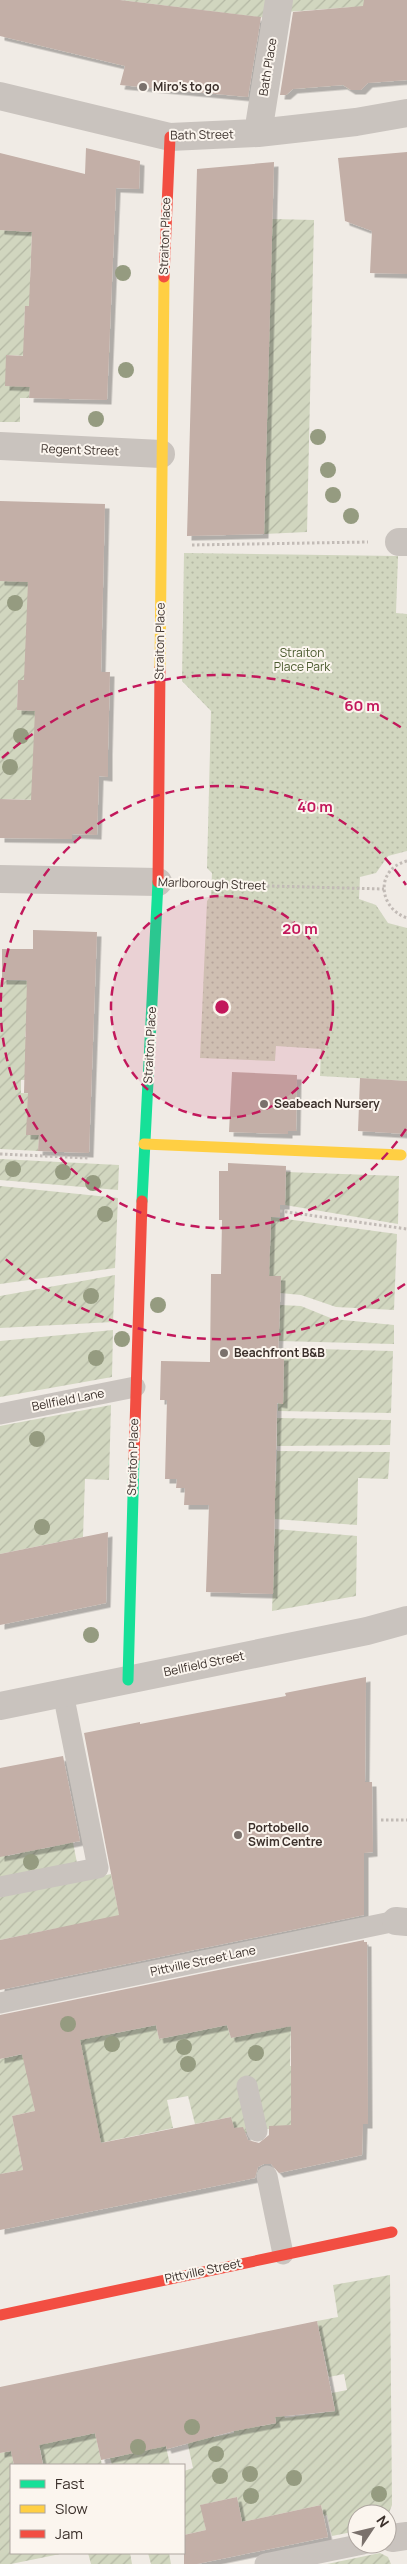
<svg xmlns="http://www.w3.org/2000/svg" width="407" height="2564" viewBox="0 0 407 2564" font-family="Manrope,sans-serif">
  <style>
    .grass { fill: url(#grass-dots) }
    .garden { fill: url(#garden-furrows) }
    .building { fill: #c3afa7; fill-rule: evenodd; filter: url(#shadow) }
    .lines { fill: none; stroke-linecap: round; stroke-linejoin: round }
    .path { stroke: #c2bbb6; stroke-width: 3; stroke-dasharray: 2.5 2.5; stroke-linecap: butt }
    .lane { stroke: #c9c3be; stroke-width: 21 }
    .street { stroke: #c9c3be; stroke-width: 28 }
    .fast { stroke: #16e098; stroke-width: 11 }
    .slow { stroke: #ffcf43; stroke-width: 11 }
    .jam { stroke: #f24e42; stroke-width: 11 }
    .tree { fill: #959b80 }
    .ring { fill: none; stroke: #c2185b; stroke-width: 2.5; stroke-dasharray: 9 6 }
    .poi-dot { fill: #7a716c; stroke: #fbf5ee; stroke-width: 2 }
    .labels { text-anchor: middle; stroke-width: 4; stroke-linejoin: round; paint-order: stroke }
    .street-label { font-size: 12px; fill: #3b302b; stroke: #fbf5ee }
    .poi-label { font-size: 12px; font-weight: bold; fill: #3b302b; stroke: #fbf5ee; text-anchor: start }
    .park-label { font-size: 12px; fill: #4a5a2e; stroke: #fbf5ee }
    .centre { fill: #c2185b; stroke: #fbf5ee; stroke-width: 2.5 }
    .ring-label { font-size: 15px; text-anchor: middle; font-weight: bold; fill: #c2185b; stroke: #fbf5ee; stroke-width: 4; stroke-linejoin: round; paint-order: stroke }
  </style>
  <defs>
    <pattern id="grass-dots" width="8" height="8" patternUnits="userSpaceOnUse" patternTransform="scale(1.25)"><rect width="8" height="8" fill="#d1d6bf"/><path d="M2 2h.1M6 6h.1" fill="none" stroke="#b4b8a4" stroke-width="1.8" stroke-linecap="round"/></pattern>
    <pattern id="garden-furrows" width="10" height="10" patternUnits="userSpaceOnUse" patternTransform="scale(1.25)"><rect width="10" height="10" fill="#d1d6bf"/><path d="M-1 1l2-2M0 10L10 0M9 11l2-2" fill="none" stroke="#b4b8a4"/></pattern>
    <filter id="shadow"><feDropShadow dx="4.5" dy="4.5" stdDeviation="0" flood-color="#0004"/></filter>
  </defs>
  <rect width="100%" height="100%" fill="#f0ebe5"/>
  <path class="grass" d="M184,553L398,556L396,613L407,614V851L388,856L376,873L360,877L359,899L376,905L388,923L407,928V1081L320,1076L321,1049L276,1046L275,1061L200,1058L207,901L211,896L212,873L207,868L211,711L182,681Z"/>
  <path class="garden" d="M120,0H270L267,18Z
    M288,0H367L366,44L352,7L286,12Z
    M272,219L314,220L307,532L264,534Z
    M0,230L32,232L30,277L63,308L25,307L24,333L62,335L52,357L6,355L30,387L29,398H20V422H0Z
    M30,502H40L38,550L55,681L18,680L17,710L54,712L37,800L0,799V546L28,582Z
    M0,980L95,983L26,1030L25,1037L93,1039V1045L42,1043L31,1080H21V1093L91,1096L26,1135H39L38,1151L0,1149Z
    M0,1159L119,1165L118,1190L0,1180Z
    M286,1172L399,1176L398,1224L285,1205Z
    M0,1186L118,1198L115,1268L0,1284Z
    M271,1217L397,1234L394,1310L336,1307L301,1295L280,1293L281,1276H263L270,1251Z
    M115,1275L113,1322L0,1328V1296Z
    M280,1305L301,1306L333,1319L394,1325V1344L279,1341Z
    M113,1330L112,1377L0,1397V1341Z
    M279,1348L393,1351L391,1413L278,1411V1403H283L284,1356H279Z
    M111,1405L109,1480L85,1479L83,1537L0,1554V1426Z
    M277,1418L391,1420L390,1445L277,1446Z
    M277,1451L390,1452L388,1479L358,1478L357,1525L275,1519L270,1482L276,1481Z
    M275,1529L357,1536L356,1596L272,1611Z
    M68,1817L77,1863L0,1878V1831H3L8,1856L21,1853L16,1828L36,1824L41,1849L55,1846Z
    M111,1874L129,1963L125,1964L58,1928L0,1940V1897Z
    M54,2006L111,2034L156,2025L159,2039L227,2025L231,2038L259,2032L291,2020L290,2066H296L291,2100V2125L235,2135L231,2117L195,2124L188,2096L167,2100L173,2128L95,2144L33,2101L35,2111L12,2116L23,2170L0,2174V2059L62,2046Z
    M390,2275L392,2505L387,2518V2514H357V2531L332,2536L327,2515L324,2516L321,2505L242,2522L237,2497L201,2505L206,2530L184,2535V2471L193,2468L182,2417L212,2426L214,2437L234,2433L232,2423L262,2426L276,2423L271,2397L281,2400L285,2418L335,2411L332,2393L347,2390L344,2374L329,2377L317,2321L338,2317L333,2285Z
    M162,2428L170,2465H112L110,2458L121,2456Z
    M95,2433L102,2465H39L43,2463L40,2448L35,2445Z
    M11,2451L14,2465H11V2553H65L11,2564H0V2453Z
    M88,2553H130L132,2564H91Z
    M148,2553H169L171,2564H151Z
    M380,2553L388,2557L391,2564H327Z"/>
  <path class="building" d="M0,0H120L261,17L248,97L120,85L125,66L0,36Z
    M364,0H407V80L368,83L361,90H351L343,85L293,89L286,95H280L293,12L363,6Z
    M86,148L140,161L139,189L116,188L107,400L29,398L30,387L5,386L6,355L23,356L25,306H29L32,232L0,230V153L85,174Z
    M407,152V274L370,273L372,231L345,221L338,158Z
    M274,162L264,534L187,536L197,169Z
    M0,501L105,504L101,672H110L108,750V777L99,776L97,835L72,834V839L0,838V799L31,800L35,711L17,710L18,680H24L28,582L0,581Z
    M33,930L97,932L89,1153L38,1151L39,1135H26L28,1093H24L27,980H2V949H33Z
    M232,1072L297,1075L296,1131H288V1134L229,1132Z
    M360,1078L407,1081V1134L358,1131Z
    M228,1163L286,1166L285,1205H280V1217H271L269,1276H281L278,1356H284L283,1404L277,1403L273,1594L206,1592L209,1505H184L185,1488H176L177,1479H165L167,1400H160L161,1361L210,1362L211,1274H221L222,1220H219V1171H228Z
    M108,1532L106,1603L0,1625V1554Z
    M366,1677L365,1782H372L373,1852L364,1853V1915L0,1990V1940L119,1915L84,1733L140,1722V1724L286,1696L285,1693Z
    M63,1756L80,1841L0,1857V1768Z
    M364,1940V1942H367L368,2124H363L362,2155L279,2173L271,2164H264L258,2167L255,2178L0,2230V2174L23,2170L12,2116L35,2111L22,2054L0,2059V2015ZM156,2025L159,2039L227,2025L231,2038L291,2026V2125L269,2126V2135L259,2143L248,2140L243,2127L234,2128L231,2117L101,2143L80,2040Z
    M317,2321L335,2411L275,2417L276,2423L234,2431L167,2449L166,2446L101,2460L95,2433L39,2445L43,2465H14L11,2451L0,2453V2387Z
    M237,2497L242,2522L321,2505L328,2537L197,2564H184V2535L206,2530L200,2505Z"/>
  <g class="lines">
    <path class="path" d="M192,545L368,542
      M407,861C375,869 378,908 407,918
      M192,884L384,889
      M0,1154L88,1158
      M280,1211L407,1229
      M381,1820H407"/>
    <path class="lane" d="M0,1414L135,1387
      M0,1887L98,1868L63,1693
      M0,2003L396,1921
      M247,2086L257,2131
      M267,2176L283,2254
      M265,2564L363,2544"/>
    <path class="street" d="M0,96L170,137L258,133L356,122L407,113
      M258,133L279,0
      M0,446L161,454
      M399,542H407
      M0,879L158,882
      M0,1706L367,1631L407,1620
      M396,1921L407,1922
      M392,2538L407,2536"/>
    <path class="fast" d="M142,1201L158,882
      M128,1680L134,1459"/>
    <path class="slow" d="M160,668L164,277
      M144,1144L401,1155"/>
    <path class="jam" d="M164,277L170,137
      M158,882L160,668
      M134,1459L142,1201
      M0,2315L392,2232"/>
  </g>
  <g class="tree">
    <circle cx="123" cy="273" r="8"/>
    <circle cx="126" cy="370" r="8"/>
    <circle cx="96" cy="419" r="8"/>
    <circle cx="318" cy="437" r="8"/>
    <circle cx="328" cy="470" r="8"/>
    <circle cx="333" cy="495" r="8"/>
    <circle cx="351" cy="516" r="8"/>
    <circle cx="15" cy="603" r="8"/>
    <circle cx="21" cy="736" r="8"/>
    <circle cx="10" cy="767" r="8"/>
    <circle cx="13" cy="1169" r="8"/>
    <circle cx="63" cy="1172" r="8"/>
    <circle cx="93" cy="1183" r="8"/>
    <circle cx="105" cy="1214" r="8"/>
    <circle cx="91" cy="1296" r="8"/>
    <circle cx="158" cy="1305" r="8"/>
    <circle cx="122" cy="1339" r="8"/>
    <circle cx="96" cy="1358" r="8"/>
    <circle cx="37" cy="1439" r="8"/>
    <circle cx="42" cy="1527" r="8"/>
    <circle cx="91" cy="1635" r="8"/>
    <circle cx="31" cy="1862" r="8"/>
    <circle cx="68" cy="2024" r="8"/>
    <circle cx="112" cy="2044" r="8"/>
    <circle cx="184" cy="2047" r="8"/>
    <circle cx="256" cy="2053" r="8"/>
    <circle cx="188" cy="2064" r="8"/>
    <circle cx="192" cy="2427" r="8"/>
    <circle cx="138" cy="2447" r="8"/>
    <circle cx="216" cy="2454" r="8"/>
    <circle cx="250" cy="2474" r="8"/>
    <circle cx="220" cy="2476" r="8"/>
    <circle cx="294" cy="2478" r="8"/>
    <circle cx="379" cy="2494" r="8"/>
    <circle cx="251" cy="2496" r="8"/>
  </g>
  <circle cx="222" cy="1007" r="111" fill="#c2185b" fill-opacity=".12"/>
  <g class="ring">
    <circle cx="222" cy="1007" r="111"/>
    <path d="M406 1129A221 221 0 1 1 406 885"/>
    <path d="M405 1284A332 332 0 0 1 2 1256M2 758A332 332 0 0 1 405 730"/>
  </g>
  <g class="poi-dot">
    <circle cx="143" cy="87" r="5"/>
    <circle cx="264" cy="1104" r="5"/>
    <circle cx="224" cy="1353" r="5"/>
    <circle cx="238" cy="1835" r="5"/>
  </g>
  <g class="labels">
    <g class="street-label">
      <text transform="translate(268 67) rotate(-81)" y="4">Bath Place</text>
      <text transform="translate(202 135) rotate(-1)" y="4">Bath Street</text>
      <text transform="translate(165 236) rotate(-88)" y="4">Straiton Place</text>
      <text transform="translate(80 450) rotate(2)" y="4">Regent Street</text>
      <text transform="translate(160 641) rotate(-89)" y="4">Straiton Place</text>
      <text transform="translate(212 884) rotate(2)" y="4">Marlborough Street</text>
      <text transform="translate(150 1045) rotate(-87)" y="4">Straiton Place</text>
      <text transform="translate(68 1400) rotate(-11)" y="4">Bellfield Lane</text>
      <text transform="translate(133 1457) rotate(-88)" y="4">Straiton Place</text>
      <text transform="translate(204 1664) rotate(-12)" y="4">Bellfield Street</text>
      <text transform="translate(203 1961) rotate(-12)" y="4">Pittville Street Lane</text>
      <text transform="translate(203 2271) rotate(-12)" y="4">Pittville Street</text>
    </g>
    <g class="poi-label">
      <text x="153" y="91">Miro's to go</text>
      <text x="274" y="1108">Seabeach Nursery</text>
      <text x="234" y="1357">Beachfront B&amp;B</text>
      <text x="248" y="1832">Portobello<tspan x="248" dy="14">Swim Centre</tspan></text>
    </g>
    <g class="park-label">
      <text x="302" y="657">Straiton<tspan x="302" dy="14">Place Park</tspan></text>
    </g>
  </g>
  <circle cx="222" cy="1007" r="8" class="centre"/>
  <g class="ring-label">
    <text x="362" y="711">60 m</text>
    <text x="315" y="812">40 m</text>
    <text x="300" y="934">20 m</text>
  </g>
  <rect x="10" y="2464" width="175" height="90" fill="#fbf5ee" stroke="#aea6a0"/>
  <rect x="20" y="2480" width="25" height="8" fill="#16e098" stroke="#aea6a0"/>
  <text x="55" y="2489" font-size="15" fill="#3b302b">Fast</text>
  <rect x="20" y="2505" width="25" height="8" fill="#ffcf43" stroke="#aea6a0"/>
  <text x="55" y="2514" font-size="15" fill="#3b302b">Slow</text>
  <rect x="20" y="2530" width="25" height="8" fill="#f24e42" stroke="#aea6a0"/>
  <text x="55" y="2539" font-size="15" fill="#3b302b">Jam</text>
  <g transform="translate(372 2529) rotate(55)"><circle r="24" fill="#fbf5ee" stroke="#aea6a0"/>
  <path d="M0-4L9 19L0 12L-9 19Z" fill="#7a716c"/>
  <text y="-8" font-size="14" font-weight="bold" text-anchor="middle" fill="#3b302b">N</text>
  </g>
</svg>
